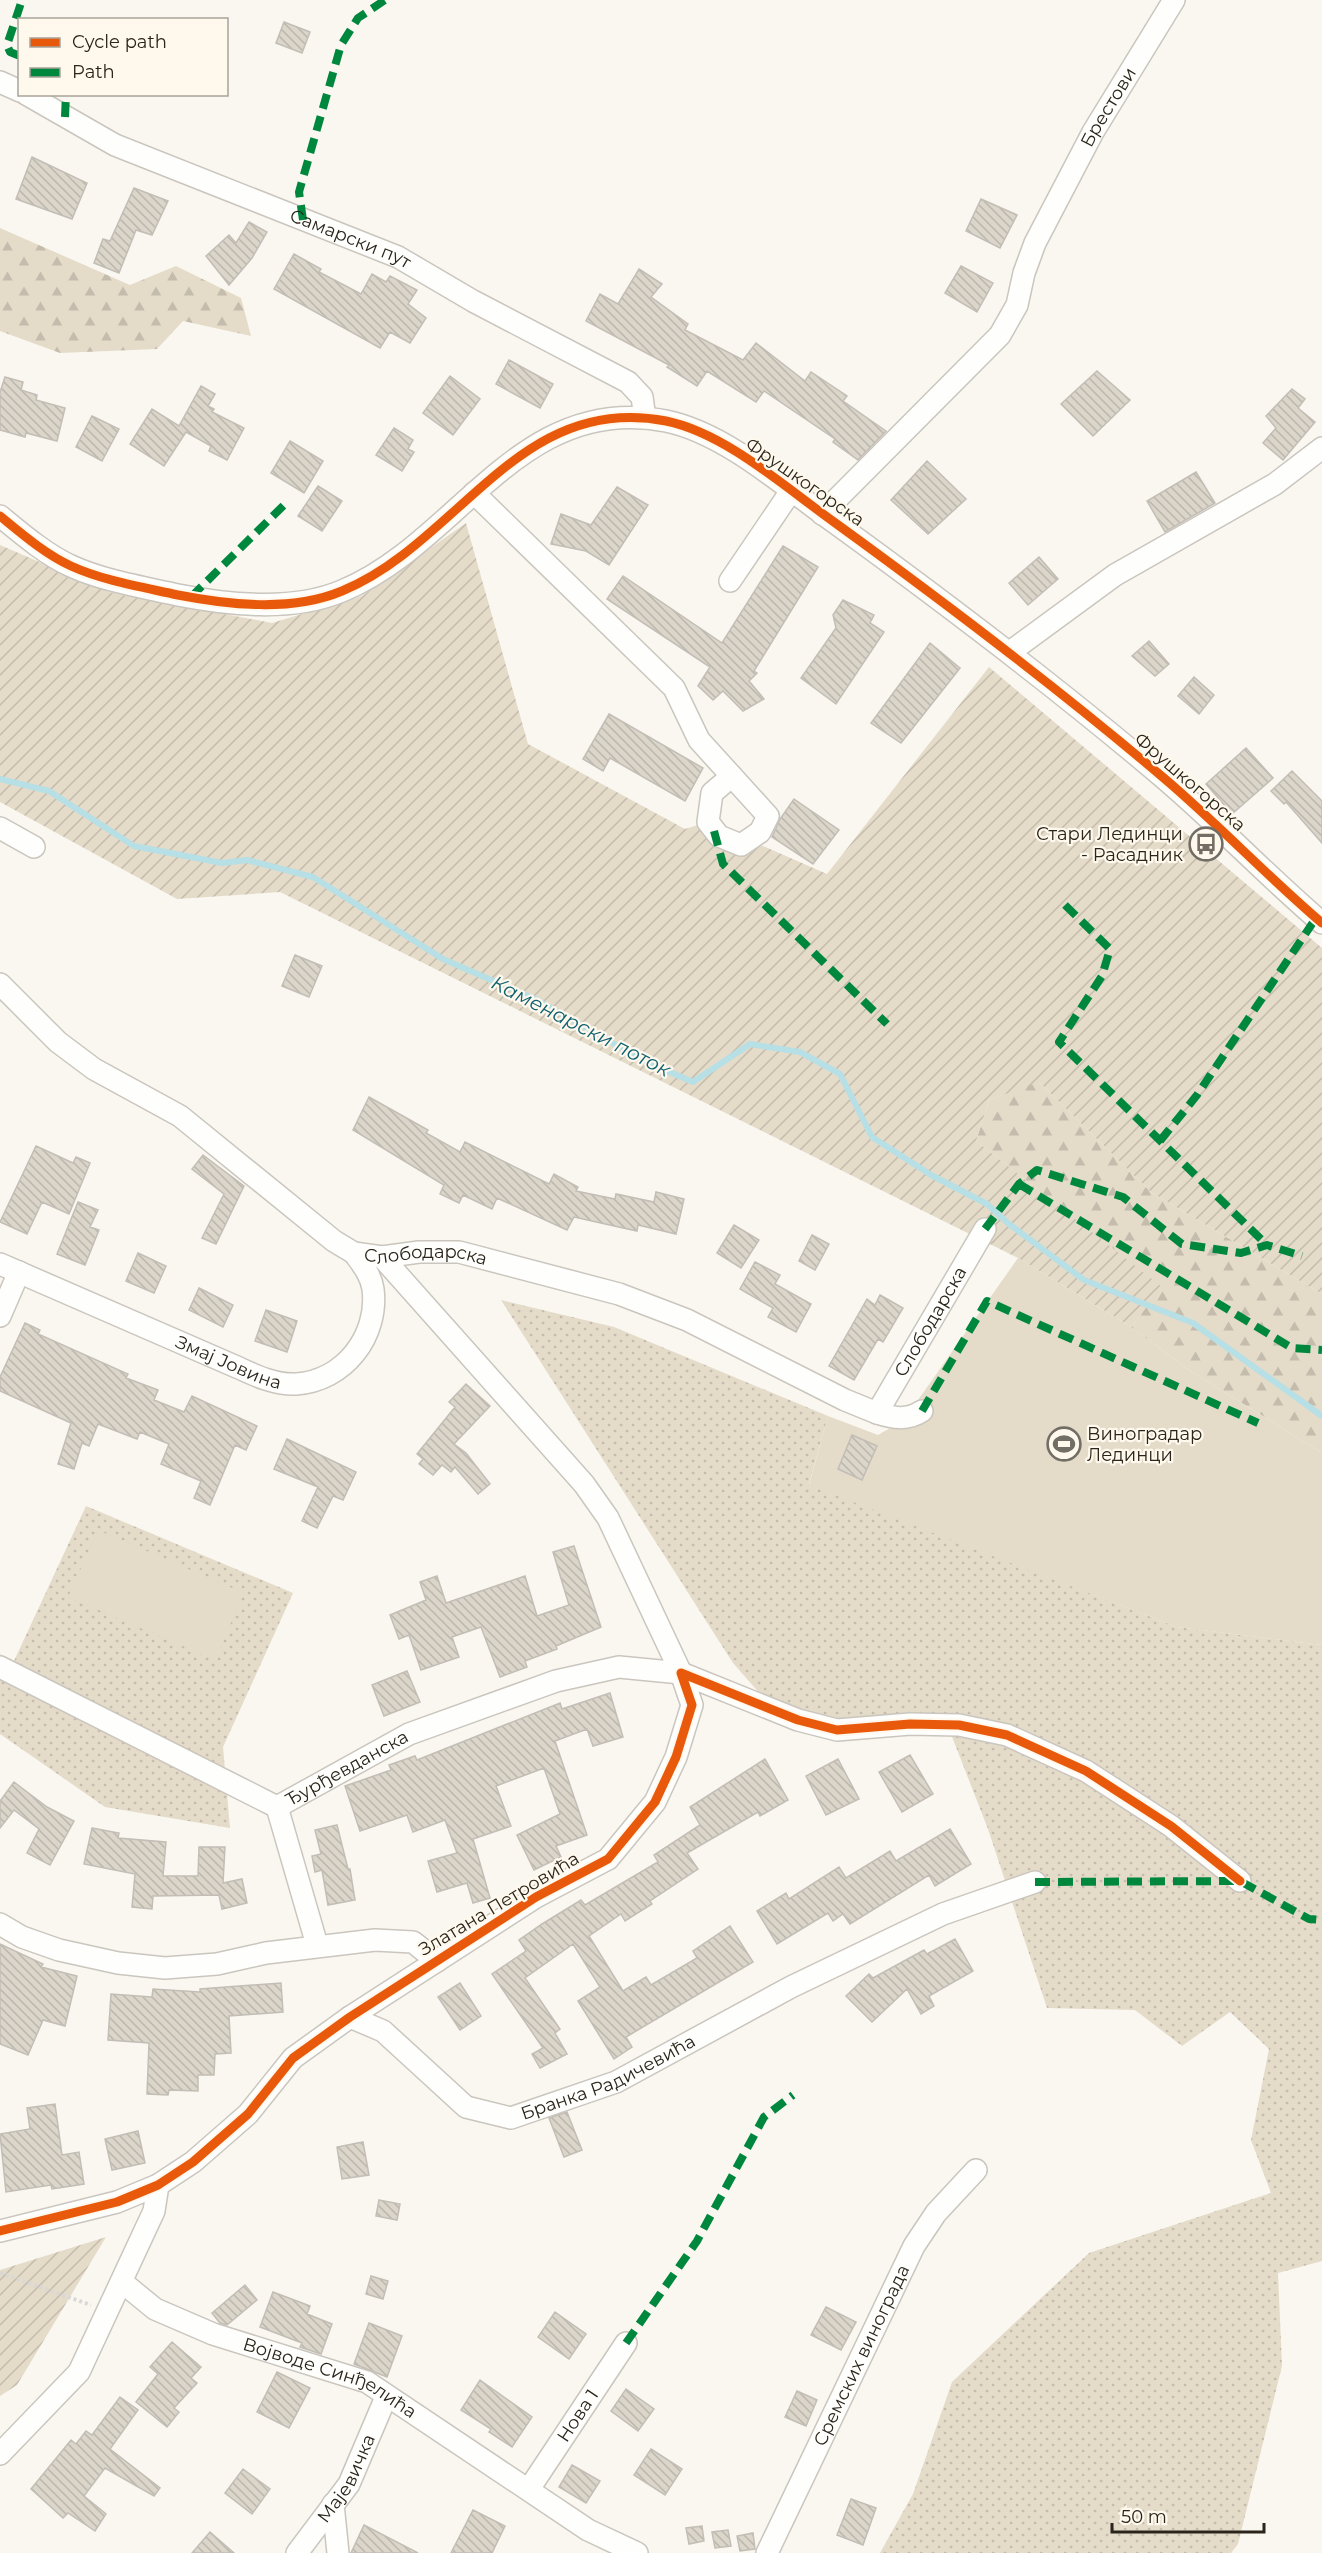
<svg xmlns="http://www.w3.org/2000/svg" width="1322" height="2553" viewBox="0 0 1322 2553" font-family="Montserrat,sans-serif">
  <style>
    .grass { fill: url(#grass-dots) }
    .forest { fill: url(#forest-firs) }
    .garden { fill: url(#garden-furrows) }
    .pitch { fill: #e4dbc9 }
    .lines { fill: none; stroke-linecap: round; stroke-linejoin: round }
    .stream { stroke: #b6dfe6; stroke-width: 6 }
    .building { fill: url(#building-back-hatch); stroke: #c2beb6; stroke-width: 1.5 }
    .minor-casing { stroke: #cac6be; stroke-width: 24 }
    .path { stroke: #dad8d6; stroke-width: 4; stroke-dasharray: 3 3; stroke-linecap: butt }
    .minor { stroke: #fefefd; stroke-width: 21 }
    .quiet { stroke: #00873e; stroke-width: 8; stroke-dasharray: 15 8; stroke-linecap: butt }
    .cycleway-casing { stroke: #fef8ed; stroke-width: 13 }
    .cycleway { stroke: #e8590c; stroke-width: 9 }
    .labels { text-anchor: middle; stroke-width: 4.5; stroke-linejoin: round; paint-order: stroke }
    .street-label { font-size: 18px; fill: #2a251a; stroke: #fef8ed }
    .poi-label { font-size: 18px; fill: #2a251a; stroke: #fef8ed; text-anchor: end }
    .water-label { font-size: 20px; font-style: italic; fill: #0f6170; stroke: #fef8ed }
  </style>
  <defs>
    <pattern id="grass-dots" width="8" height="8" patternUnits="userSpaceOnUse" patternTransform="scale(1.5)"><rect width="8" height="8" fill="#e4dbc9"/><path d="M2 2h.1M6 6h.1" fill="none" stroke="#c4bcac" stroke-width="1.8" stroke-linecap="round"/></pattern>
    <pattern id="forest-firs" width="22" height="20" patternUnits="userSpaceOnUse" patternTransform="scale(1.5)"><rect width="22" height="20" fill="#e4dbc9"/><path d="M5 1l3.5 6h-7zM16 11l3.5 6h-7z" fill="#c4bcac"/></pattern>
    <pattern id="garden-furrows" width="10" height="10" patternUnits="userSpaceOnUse" patternTransform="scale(1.5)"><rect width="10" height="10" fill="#e4dbc9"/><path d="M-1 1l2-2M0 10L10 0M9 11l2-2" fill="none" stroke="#c4bcac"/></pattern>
    <pattern id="building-back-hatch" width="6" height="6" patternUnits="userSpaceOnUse" patternTransform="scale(1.5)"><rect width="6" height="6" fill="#dbd5ca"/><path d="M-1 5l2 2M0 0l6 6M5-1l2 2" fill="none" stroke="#bcb7ad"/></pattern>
  </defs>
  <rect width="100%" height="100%" fill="#faf7f1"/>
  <path class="grass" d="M501,1300L614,1327L828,1416L809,1484L1177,1627L1322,1645V2261L1278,2273L1282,2366L1238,2544L1231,2553H880L913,2494L952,2382L1089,2253L1271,2193L1251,2140L1269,2049L1230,2012L1182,2046L1135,2010L1047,2008L988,1829L949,1729L783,1720L733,1663Z
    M86,1506L293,1593L223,1747L230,1828L105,1807L0,1734V1654L14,1661Z"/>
  <path class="forest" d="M0,228L130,285L176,266L241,298L251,336L183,321L157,349L60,353L0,331Z
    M1038,1081L1151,1192L1322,1294V1453L1189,1370L1131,1327L1161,1287L976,1141L989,1100Z"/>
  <path class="garden" d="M466,523L528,744L685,829L708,822L827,874L989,667L1322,948V1294L1151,1192L1039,1082L989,1100L976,1141L1162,1287L1131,1327L1018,1258L280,892L177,899L0,802V545L109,592L272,623L362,596Z
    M106,2237L17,2385L0,2396V2270Z"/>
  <path class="pitch" d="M1018,1258L1131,1327L1189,1370L1322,1453V1645L1177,1627L809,1485L828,1416L878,1435L904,1420Z
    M98,1530L244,1593L215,1660L68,1597Z"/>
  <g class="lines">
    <path class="stream" d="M0,779L49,791L134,846L222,863L247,860L313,877L443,959L537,1000L644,1061L693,1082L750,1044L800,1052L840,1074L872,1137L931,1175L987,1204L1009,1224L1084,1280L1193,1323L1322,1416"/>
  </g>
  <path class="building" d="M284,22L310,32L302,53L276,43Z
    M32,157L87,183L72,219L16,199Z
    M134,188L168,201L152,235L136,230L119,273L94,263L103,239L110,241Z
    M981,199L1017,215L1000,248L966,231Z
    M249,222L267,232L252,258L229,285L206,256L229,235L236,243Z
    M294,254L321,269L319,272L361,294L372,274L386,282L390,276L417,290L408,304L426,318L410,343L390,332L380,348L274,289Z
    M961,266L993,283L977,312L945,293Z
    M639,269L662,284L651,297L688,324L685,330L743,360L756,343L805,381L811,372L847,396L843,401L886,431L858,460L833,442L835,439L764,391L756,402L707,371L697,386L667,367L669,365L586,321L600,294L618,304Z
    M509,360L553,384L540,408L496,384Z
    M1097,371L1130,400L1093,436L1061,404Z
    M450,376L480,399L453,435L423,413Z
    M5,377L23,382L21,390L37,395L36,400L65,408L57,441L26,433L25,437L0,430V392Z
    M201,386L215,394L208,406L214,409L212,412L244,428L227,460L209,451L211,446L186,432L164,466L130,444L152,409L179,426Z
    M1292,389L1305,399L1298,408L1315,422L1283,460L1263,443L1276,428L1266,416Z
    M92,416L119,429L102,461L76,447Z
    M394,428L413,440L408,449L414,452L402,471L376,455Z
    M290,441L323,461L304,493L271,473Z
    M927,461L966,499L928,534L891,500Z
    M1196,472L1215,503L1165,532L1147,501Z
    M318,486L342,501L322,531L298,516Z
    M617,487L648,505L609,565L586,551L551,544L561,514L591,525Z
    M783,546L818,567L754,671L757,673L749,681L764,699L743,711L723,691L713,700L698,686L710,667L607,599L623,576L722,643Z
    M1039,557L1058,579L1028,605L1009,583Z
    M843,600L874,615L870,623L884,632L836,704L801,678L836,628L833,615Z
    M1149,641L1169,664L1155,676L1132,656Z
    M930,643L960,668L901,743L871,723Z
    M1194,677L1214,695L1199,714L1178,696Z
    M609,714L703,768L685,801L610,758L603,771L583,759Z
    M1246,748L1273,778L1232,814L1206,784Z
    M1292,771L1322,801V843L1286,802L1284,804L1271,791Z
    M794,799L839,830L813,864L772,837L780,819Z
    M295,955L322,966L309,997L282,986Z
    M369,1097L428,1130L426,1133L460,1152L465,1142L549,1184L554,1174L578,1187L576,1191L615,1199L616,1194L654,1202L656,1192L684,1199L676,1234L638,1225L637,1231L574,1217L567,1230L497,1198L492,1209L463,1195L459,1203L440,1194L444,1185L353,1130Z
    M36,1146L73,1163L76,1157L90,1163L69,1214L42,1202L27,1234L0,1222Z
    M203,1155L244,1186L216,1244L202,1238L224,1194L192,1169Z
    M78,1202L98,1210L90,1227L99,1230L85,1265L57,1254Z
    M734,1225L759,1240L741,1268L717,1253Z
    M812,1235L829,1244L815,1270L799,1261Z
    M138,1253L166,1266L154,1293L126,1281Z
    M755,1262L780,1275L775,1284L811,1304L796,1332L768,1317L773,1308L740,1289Z
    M199,1288L233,1305L223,1327L189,1310Z
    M880,1295L903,1308L883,1342L878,1339L854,1380L829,1366L867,1299L875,1305Z
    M266,1310L297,1321L287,1352L255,1341Z
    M25,1323L40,1330L38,1334L128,1374L126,1378L158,1390L154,1400L184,1412L192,1396L257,1426L246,1450L235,1445L210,1505L194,1498L201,1481L161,1464L169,1444L140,1432L137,1439L98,1424L89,1446L82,1443L74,1469L58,1464L71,1423L0,1391V1377Z
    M466,1384L490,1406L454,1444L466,1453L490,1484L478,1494L455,1467L451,1472L442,1465L433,1475L419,1464L423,1459L417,1454L455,1407L449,1402Z
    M852,1435L877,1446L862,1480L838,1469Z
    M287,1439L356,1472L343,1500L333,1496L317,1528L302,1521L318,1487L274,1469Z
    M574,1546L601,1627L556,1646L557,1649L525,1661L527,1667L500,1677L481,1627L452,1637L459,1657L421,1670L409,1635L399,1639L390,1615L426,1600L420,1582L437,1576L446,1603L525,1576L537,1616L569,1605L553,1552Z
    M407,1671L420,1702L384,1716L372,1685Z
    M610,1693L623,1737L593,1746L587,1729L555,1741L587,1835L556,1846L561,1857L534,1870L517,1835L560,1814L544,1768L496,1786L511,1826L473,1839L490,1898L473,1903L467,1883L437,1892L428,1861L457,1853L445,1820L413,1832L407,1815L360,1831L345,1786L391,1770L389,1765L415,1756L417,1760L560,1703L562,1709Z
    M910,1755L933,1794L902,1812L879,1772Z
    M765,1759L788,1800L760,1816L758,1812L687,1853L698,1869L650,1901L652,1904L625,1921L621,1914L589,1936L623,1991L646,1977L651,1985L697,1958L693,1951L730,1926L753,1962L626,2037L632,2047L614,2059L578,2001L600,1987L573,1944L525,1978L560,2029L555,2033L567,2054L540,2068L532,2054L543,2048L492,1974L526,1951L519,1940L542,1924L581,1900L585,1905L658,1862L654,1855L700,1825L690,1807Z
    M838,1759L859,1799L826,1815L806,1776Z
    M14,1782L47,1807L74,1821L50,1865L27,1853L39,1829L14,1810L0,1828V1801Z
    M337,1825L348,1869H350L355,1900L328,1905L322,1870L315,1872L312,1856L321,1854L315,1830Z
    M92,1828L119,1833L118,1838L166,1842L163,1876H198L199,1847H225L223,1883L242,1879L247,1903L222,1909L219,1895L153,1896L152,1909L132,1907L135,1874L84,1864Z
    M950,1829L971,1864L935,1886L929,1875L850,1924L843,1914L833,1921L828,1913L777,1944L757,1911L786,1893L789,1899L839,1867L846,1878L890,1851L896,1861Z
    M955,1939L973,1971L929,1996L934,2006L921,2014L907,1989L872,2022L846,1996L869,1974L873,1978L924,1950L927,1954Z
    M0,1944L43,1964L41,1967L77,1976L65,2026L43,2020L28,2055L0,2044Z
    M281,1983L283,2012L229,2016L231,2053L215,2054L214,2075H198V2091L169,2090L168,2095L147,2094L149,2043L108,2040L111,1994L152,1997L153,1989L200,1992V1989Z
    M460,1983L481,2016L460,2030L438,1997Z
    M55,2104L62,2155L79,2152L84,2184L52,2189L51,2185L6,2192L0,2134L30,2129L27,2108Z
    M567,2112L582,2150L564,2157L549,2118Z
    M138,2131L145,2163L112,2170L105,2139Z
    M363,2142L369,2175L342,2179L337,2147Z
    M379,2200L400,2204L397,2220L376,2216Z
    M371,2276L388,2281L383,2299L366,2294Z
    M245,2285L257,2300L227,2325L220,2323L212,2313Z
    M273,2292L310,2306L307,2314L332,2324L321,2354L300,2347L302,2343L260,2327Z
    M826,2307L856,2322L841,2350L811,2335Z
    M555,2312L586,2334L569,2359L538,2337Z
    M369,2323L402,2336L387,2377L354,2364Z
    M172,2342L201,2367L191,2378L197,2383L174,2408L179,2412L167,2427L136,2402L158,2374L150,2367Z
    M277,2372L310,2388L289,2428L257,2412Z
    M480,2380L532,2417L512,2447L489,2432L491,2429L461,2410Z
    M626,2389L654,2409L638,2431L611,2411Z
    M797,2391L817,2400L806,2426L785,2417Z
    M120,2397L138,2410L110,2449L160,2488L154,2496L105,2468L84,2496L106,2514L95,2531L68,2513L63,2518L31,2489L71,2440L76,2444L86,2431L92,2435Z
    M651,2449L682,2469L665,2495L634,2475Z
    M572,2465L600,2481L586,2503L559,2487Z
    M243,2469L270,2489L252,2514L225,2493Z
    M851,2499L876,2508L863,2545L837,2535Z
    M473,2510L505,2526L492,2553H451Z
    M364,2525L418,2553H351Z
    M702,2526L704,2541L689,2544L686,2528Z
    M728,2530L731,2546L715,2548L712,2532Z
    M210,2532L234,2553H192Z
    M753,2533L755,2549L740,2551L737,2536Z"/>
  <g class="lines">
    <defs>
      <g id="minor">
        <path d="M0,82L20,91"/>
        <path id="s1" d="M26,94L115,145L398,257L473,301L628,382L642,397L645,418"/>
        <path d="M474,493L674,688L699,740L768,816L760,832L741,845L719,836L708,822L712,793L732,776"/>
        <path id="s2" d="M822,514L1000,335L1017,305L1024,273L1035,243L1093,132L1174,0"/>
        <path d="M0,516C22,534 45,554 71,566C104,581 142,587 178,595C229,605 292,612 342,591C459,543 519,392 666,421C725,433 785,487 834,522C947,604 1058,688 1165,779C1219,825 1268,877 1322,923"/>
        <path d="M730,581L791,491"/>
        <path d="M1010,652L1115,575L1275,484L1322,448"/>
        <path d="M0,828L34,847"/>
        <path id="s3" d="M0,984L58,1042L94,1069L180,1116L334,1241L354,1253L382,1257L419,1252H459L619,1294L687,1320L845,1400L877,1413L985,1229"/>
        <path d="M382,1257L584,1484L608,1518L681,1673"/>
        <path id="s4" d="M0,1264L239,1368C256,1376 276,1385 296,1384C344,1381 379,1336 373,1289C371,1275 362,1264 354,1253"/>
        <path d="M0,1316L19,1272"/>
        <path d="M877,1413C893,1418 907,1421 922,1411"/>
        <path d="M0,1667L277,1807"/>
        <path id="s5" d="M277,1807L409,1734L556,1681L619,1667L681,1673"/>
        <path d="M277,1807L317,1945"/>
        <path d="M0,1924L22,1937L59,1950L118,1963L165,1968L217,1964L266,1953L375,1940L413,1942L437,1961"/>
        <path id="s6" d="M350,2017L383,2031L466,2107L511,2118L616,2082L791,1987L943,1914L1035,1882"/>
        <path d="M0,2231L117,2202L158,2185L193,2162L248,2114L293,2058L350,2017L536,1897L608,1859L655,1802L676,1757L692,1705L681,1673L798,1720L837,1730L910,1724L959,1725L1007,1735L1086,1771L1171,1826L1240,1881"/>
        <path id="s7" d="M122,2282L155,2309L213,2334L367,2382L588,2530L637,2553"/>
        <path d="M0,2454L79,2372L154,2211L158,2185"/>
        <path id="s8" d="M529,2489L626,2343"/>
        <path d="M333,2504L338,2553"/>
        <path id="s9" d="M297,2553L349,2484L386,2397"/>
        <path id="s10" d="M767,2553L914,2246L936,2213L976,2170"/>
      </g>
    </defs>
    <use href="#minor" class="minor-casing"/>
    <path class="path" d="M0,2273L91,2305"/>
    <use href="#minor" class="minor"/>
    <path class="quiet" d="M20,56L10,52L7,45L22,0
      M65,117L66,94
      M303,220L299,192L341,45L358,18L385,0
      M191,597L286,503
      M714,831L723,864L887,1024
      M1065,905L1110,949L1102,976L1059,1042L1267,1245
      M1160,1141L1197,1095L1316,918
      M1019,1184L1292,1348L1322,1350
      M985,1229L1019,1184L1037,1170L1123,1197L1182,1244L1241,1253L1267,1245L1302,1256
      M922,1411L987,1301L1258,1423
      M1035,1882L1240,1881L1309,1919L1322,1920
      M626,2343L697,2241L764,2117L793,2095"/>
    <defs>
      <path id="cycleway" d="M0,516C22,534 45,554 71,566C104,581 142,587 178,595C229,605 292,612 342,591C459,543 519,392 666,421C725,433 785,487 834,522C947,604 1058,688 1165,779C1219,825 1268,877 1322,923
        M0,2231L117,2202L158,2185L193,2162L248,2114L293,2058L350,2017L536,1897L608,1859L655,1802L676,1757L692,1705L681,1673L798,1720L837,1730L910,1724L959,1725L1007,1735L1086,1771L1171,1826L1240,1881"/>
    </defs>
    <use href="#cycleway" class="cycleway-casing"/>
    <use href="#cycleway" class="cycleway"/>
  </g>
  <defs>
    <symbol id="bus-ring" viewBox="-11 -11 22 22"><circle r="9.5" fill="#fef8ed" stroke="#736e65" stroke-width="1.5"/><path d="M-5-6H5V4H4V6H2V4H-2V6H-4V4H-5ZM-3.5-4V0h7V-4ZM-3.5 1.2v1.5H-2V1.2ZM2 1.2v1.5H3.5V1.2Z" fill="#736e65"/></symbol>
    <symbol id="stadium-ring" viewBox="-11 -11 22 22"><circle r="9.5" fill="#fef8ed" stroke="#736e65" stroke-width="1.5"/><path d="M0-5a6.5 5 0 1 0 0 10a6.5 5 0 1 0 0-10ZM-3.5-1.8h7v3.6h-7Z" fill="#736e65"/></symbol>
  </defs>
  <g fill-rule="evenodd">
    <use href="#bus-ring" x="1187" y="825" width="38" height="38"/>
    <use href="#stadium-ring" x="1045" y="1425" width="38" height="38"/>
  </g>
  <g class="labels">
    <g class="street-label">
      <text dy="6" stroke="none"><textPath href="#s2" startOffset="506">Брестови</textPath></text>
      <text dy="6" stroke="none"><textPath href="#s1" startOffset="356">Самарски пут</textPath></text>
      <text transform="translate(805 482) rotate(35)" y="6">Фрушкогорска</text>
      <text transform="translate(1190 782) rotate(41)" y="6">Фрушкогорска</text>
      <text dy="6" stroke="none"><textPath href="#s3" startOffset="519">Слободарска</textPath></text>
      <text dy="6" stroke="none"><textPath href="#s3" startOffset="1108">Слободарска</textPath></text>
      <text dy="6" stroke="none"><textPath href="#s4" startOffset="249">Змај Јовина</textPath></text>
      <text dy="6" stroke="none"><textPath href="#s5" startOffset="80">Ђурђевданска</textPath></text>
      <text transform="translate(499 1904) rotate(-31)" y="6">Златана Петровића</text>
      <text dy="6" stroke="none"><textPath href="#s6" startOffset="300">Бранка Радичевића</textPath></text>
      <text dy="6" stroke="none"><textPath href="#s10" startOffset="219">Сремских винограда</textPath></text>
      <text dy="6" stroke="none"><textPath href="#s7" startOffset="231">Војводе Синђелића</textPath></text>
      <text dy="6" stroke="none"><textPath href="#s8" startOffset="88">Нова 1</textPath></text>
      <text dy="6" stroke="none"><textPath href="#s9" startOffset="90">Мајевичка</textPath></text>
    </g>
    <g class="poi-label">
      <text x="1183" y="840">Стари Лединци<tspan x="1183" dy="21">- Расадник</tspan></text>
      <text x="1087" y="1440" text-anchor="start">Виноградар<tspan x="1087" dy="21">Лединци</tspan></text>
    </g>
    <g class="water-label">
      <text transform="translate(581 1026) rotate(27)" y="7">Каменарски поток</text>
    </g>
  </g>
  <rect x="18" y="18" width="210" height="78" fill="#fef8ed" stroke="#a9a499" stroke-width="1.5"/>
  <rect x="30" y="38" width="30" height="9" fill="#e8590c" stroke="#a9a499" stroke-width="1.5"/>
  <text x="72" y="48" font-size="18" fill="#2a251a">Cycle path</text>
  <rect x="30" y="68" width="30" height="9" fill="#00873e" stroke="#a9a499" stroke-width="1.5"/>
  <text x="72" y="78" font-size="18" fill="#2a251a">Path</text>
  <path d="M1112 2523v9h152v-9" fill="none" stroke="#2a251a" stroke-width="3"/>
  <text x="1121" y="2523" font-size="18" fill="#2a251a" stroke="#fef8ed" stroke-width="4.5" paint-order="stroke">50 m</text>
</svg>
